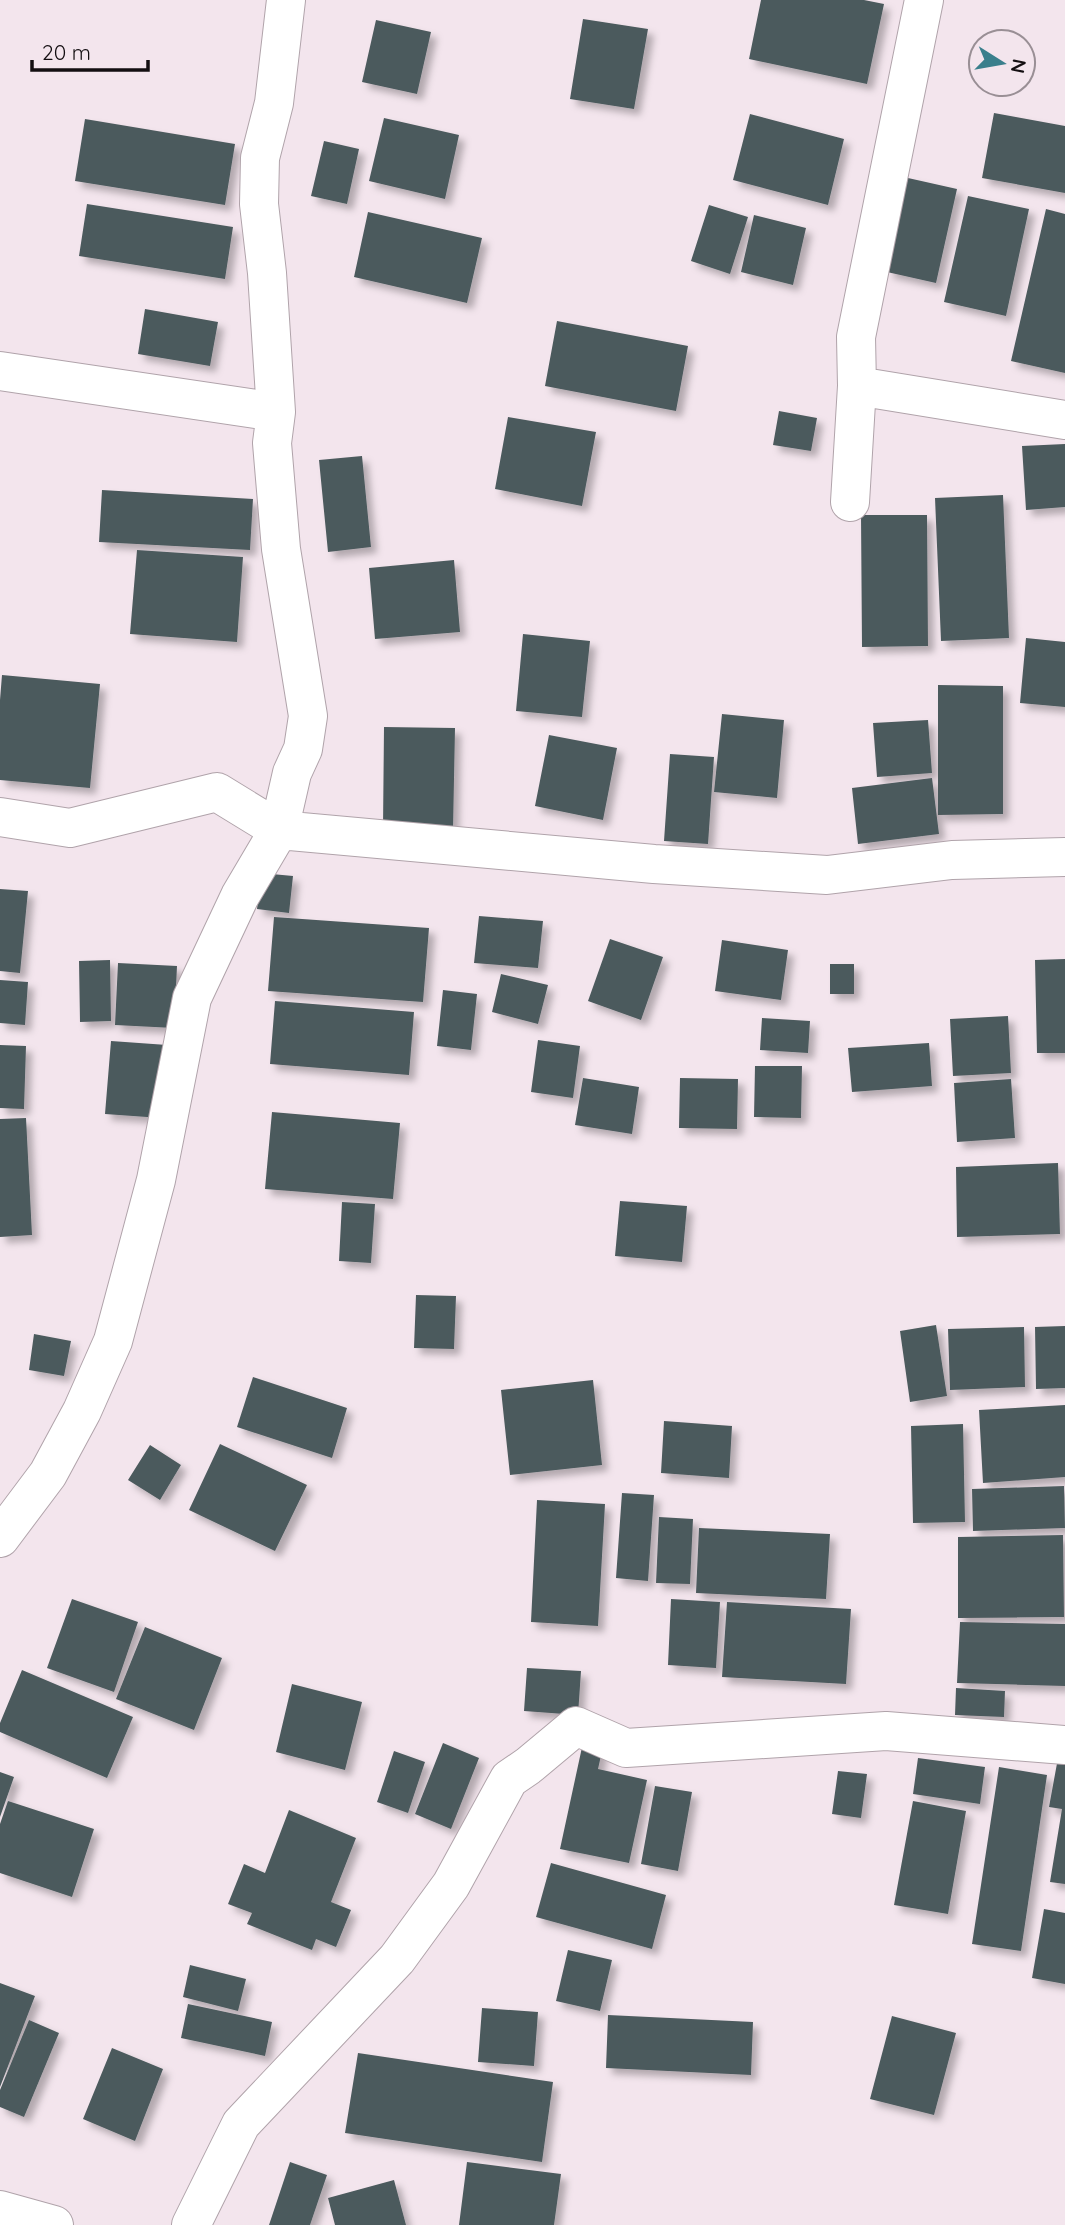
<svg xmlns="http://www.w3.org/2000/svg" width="1065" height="2225" viewBox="0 0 1065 2225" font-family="Quicksand,sans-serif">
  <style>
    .building { fill: #4c5a5d; filter: url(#shadow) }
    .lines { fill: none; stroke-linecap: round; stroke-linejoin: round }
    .street-casing { stroke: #b0a3aa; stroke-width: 40 }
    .street { stroke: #fff; stroke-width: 38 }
  </style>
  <defs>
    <filter id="shadow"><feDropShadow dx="6" dy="6" stdDeviation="3.5" flood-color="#0004"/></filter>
  </defs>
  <rect width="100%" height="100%" fill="#f3e5ed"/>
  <path class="building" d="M761,0H864L884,4L867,84L749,59Z
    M583,19L648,29L634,109L570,99Z
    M376,20L431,32L417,94L362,82Z
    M994,113L1065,126V193L982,178Z
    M750,114L844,139L828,205L733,180Z
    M384,118L459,135L445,199L369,181Z
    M85,119L235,144L225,205L75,181Z
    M324,141L359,149L347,204L311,196Z
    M908,178L957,189L936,283L887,272Z
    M968,196L1029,209L1006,316L944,302Z
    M87,204L233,227L225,279L79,256Z
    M709,205L748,217L730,274L691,261Z
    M1046,209L1065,214V373L1011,361Z
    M368,212L482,238L467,303L354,277Z
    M754,215L806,228L793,285L741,272Z
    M145,309L218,322L210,366L138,354Z
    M557,321L688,346L676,411L545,386Z
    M779,411L817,418L811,451L773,445Z
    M508,417L596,432L582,506L495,489Z
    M1065,444V507L1026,510L1022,446Z
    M362,456L371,547L328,552L319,460Z
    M102,490L253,499L250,550L99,542Z
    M1003,495L1009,638L941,641L935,498Z
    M861,515H927L928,646L862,647Z
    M137,550L243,557L237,642L130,634Z
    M454,560L460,632L375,639L369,568Z
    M523,634L590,641L582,717L516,711Z
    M1026,638L1065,642V707L1020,703Z
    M2,675L100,684L90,788L0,780V700Z
    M938,685L1003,686V814L938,815Z
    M722,714L784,720L777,798L714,792Z
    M928,720L932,773L877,777L873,723Z
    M384,727L455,728L453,830L383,829Z
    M549,735L617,748L603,820L535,806Z
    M670,754L714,757L708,844L664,841Z
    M932,778L939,834L858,844L852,788Z
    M261,873L293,876L289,913L257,909Z
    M0,889L28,891L20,973L0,971Z
    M479,916L543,921L538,968L474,963Z
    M274,917L429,928L423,1002L268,991Z
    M610,939L663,957L641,1020L588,1001Z
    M722,940L788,950L781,1000L715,991Z
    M1065,959V1053H1037L1035,960Z
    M110,960L111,1021L80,1022L79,961Z
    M118,963L177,966L174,1028L115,1025Z
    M830,964H854V994H830Z
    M501,974L548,985L538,1024L492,1012Z
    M0,980L28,982L25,1025L0,1023Z
    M443,990L477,994L471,1050L437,1046Z
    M275,1001L414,1012L409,1075L270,1064Z
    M1008,1016L1011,1073L953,1076L950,1019Z
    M762,1018L810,1021L808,1053L760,1050Z
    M538,1040L580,1046L573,1098L531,1092Z
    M111,1041L167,1045L161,1118L105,1114Z
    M929,1043L932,1086L852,1092L848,1048Z
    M0,1045L26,1046L24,1109L0,1108Z
    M755,1066H802L801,1118L754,1117Z
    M583,1078L639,1087L632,1134L575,1125Z
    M680,1078L738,1079L737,1129L679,1128Z
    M1011,1079L1015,1138L957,1142L954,1083Z
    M272,1112L400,1123L393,1199L265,1189Z
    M26,1118L32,1235L0,1237V1119Z
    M1058,1163L1060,1234L957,1237L956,1167Z
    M620,1201L687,1206L682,1262L615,1256Z
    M342,1202L375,1204L371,1263L339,1261Z
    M416,1295L456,1296L454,1349L414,1348Z
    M936,1325L947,1396L910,1402L900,1331Z
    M1065,1326V1388L1036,1389L1035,1327Z
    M1024,1327L1025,1387L950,1390L948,1329Z
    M34,1334L71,1341L64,1376L29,1370Z
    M253,1377L347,1408L332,1458L237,1427Z
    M593,1380L602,1465L510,1475L501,1390Z
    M1065,1405V1477L983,1483L979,1410Z
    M664,1421L732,1426L729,1478L661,1473Z
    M963,1424L965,1522L913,1523L911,1426Z
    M220,1444L307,1485L275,1551L189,1510Z
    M150,1445L181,1465L160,1500L128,1480Z
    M1064,1486L1065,1528L973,1531L972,1489Z
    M622,1493L654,1495L648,1581L616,1578Z
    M537,1500L605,1504L598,1626L531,1622Z
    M659,1517L693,1519L690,1584L656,1583Z
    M699,1528L830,1534L826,1599L696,1593Z
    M1063,1535L1064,1617L958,1618V1537Z
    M72,1599L138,1622L114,1692L47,1668Z
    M671,1599L720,1602L716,1668L668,1665Z
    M727,1602L851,1609L846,1684L722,1677Z
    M960,1622L1065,1624V1686L957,1683Z
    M145,1627L222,1658L194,1730L116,1699Z
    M527,1668L581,1671L578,1715L524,1711Z
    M22,1670L133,1717L107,1778L0,1732V1723Z
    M292,1684L362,1702L345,1770L276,1752Z
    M956,1688L1005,1691L1004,1717L955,1715Z
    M584,1738L604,1742L598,1769L647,1780L629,1863L560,1849Z
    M443,1743L479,1758L451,1829L415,1814Z
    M394,1751L425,1762L408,1813L377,1802Z
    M918,1758L985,1767L980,1804L913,1794Z
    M1058,1758L1065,1760V1884L1050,1882L1062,1809L1049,1807Z
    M999,1767L1047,1775L1021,1951L972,1944Z
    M838,1771L867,1774L861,1818L832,1814Z
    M0,1772L14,1777L0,1817Z
    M655,1786L692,1792L678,1871L641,1864Z
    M8,1801L94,1829L72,1897L0,1873V1824Z
    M913,1801L966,1811L948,1914L894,1905Z
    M289,1810L356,1838L331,1902L351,1910L336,1947L316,1939L312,1950L247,1924L252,1913L228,1904L244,1864L265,1873Z
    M551,1863L666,1895L652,1949L536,1917Z
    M1044,1909L1065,1913V1984L1032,1978Z
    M568,1950L612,1960L600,2011L556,2001Z
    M190,1965L246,1979L238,2011L183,1997Z
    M0,1983L35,1996L0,2087Z
    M188,2004L272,2022L265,2056L181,2038Z
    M482,2008L538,2012L534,2066L478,2062Z
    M608,2015L753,2022L751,2075L606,2068Z
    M892,2016L956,2033L934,2115L870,2099Z
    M29,2020L59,2033L24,2117L0,2107V2090Z
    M112,2048L163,2069L135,2141L83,2119Z
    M358,2053L553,2082L542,2162L345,2133Z
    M290,2162L327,2175L310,2225H269Z
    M467,2162L561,2174L554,2225H459Z
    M394,2180L406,2225H335L328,2198Z"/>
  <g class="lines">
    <defs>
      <path id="street" d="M0,371L276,412
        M857,386L1065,420
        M850,502L857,386L856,337L924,0
        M0,817L70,828L217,792L279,830L654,864L827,875L952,860L1065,857
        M0,1538L48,1474L82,1411L113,1341L156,1180L192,998L240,896L279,830L292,773L303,749L308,716L281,549L272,443L276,412L267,273L259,204L260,158L274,103L286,0
        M0,2210L54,2225
        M191,2225L241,2124L397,1959L451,1885L509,1779L528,1766L576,1726L626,1748L886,1731L1065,1745"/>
    </defs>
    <use href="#street" class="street-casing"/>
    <use href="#street" class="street"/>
  </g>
  <g transform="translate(1002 63) rotate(101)"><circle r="33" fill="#f3e5ed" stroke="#998f95" stroke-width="2"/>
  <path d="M0-5L12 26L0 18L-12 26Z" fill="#3a7f8c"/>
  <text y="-10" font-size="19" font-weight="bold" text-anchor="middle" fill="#130e11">N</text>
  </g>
  <path d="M32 60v10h116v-10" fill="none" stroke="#130e11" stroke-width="3.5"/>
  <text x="42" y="60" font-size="21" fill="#130e11" stroke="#f3e5ed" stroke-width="5" paint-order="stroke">20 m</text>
</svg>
